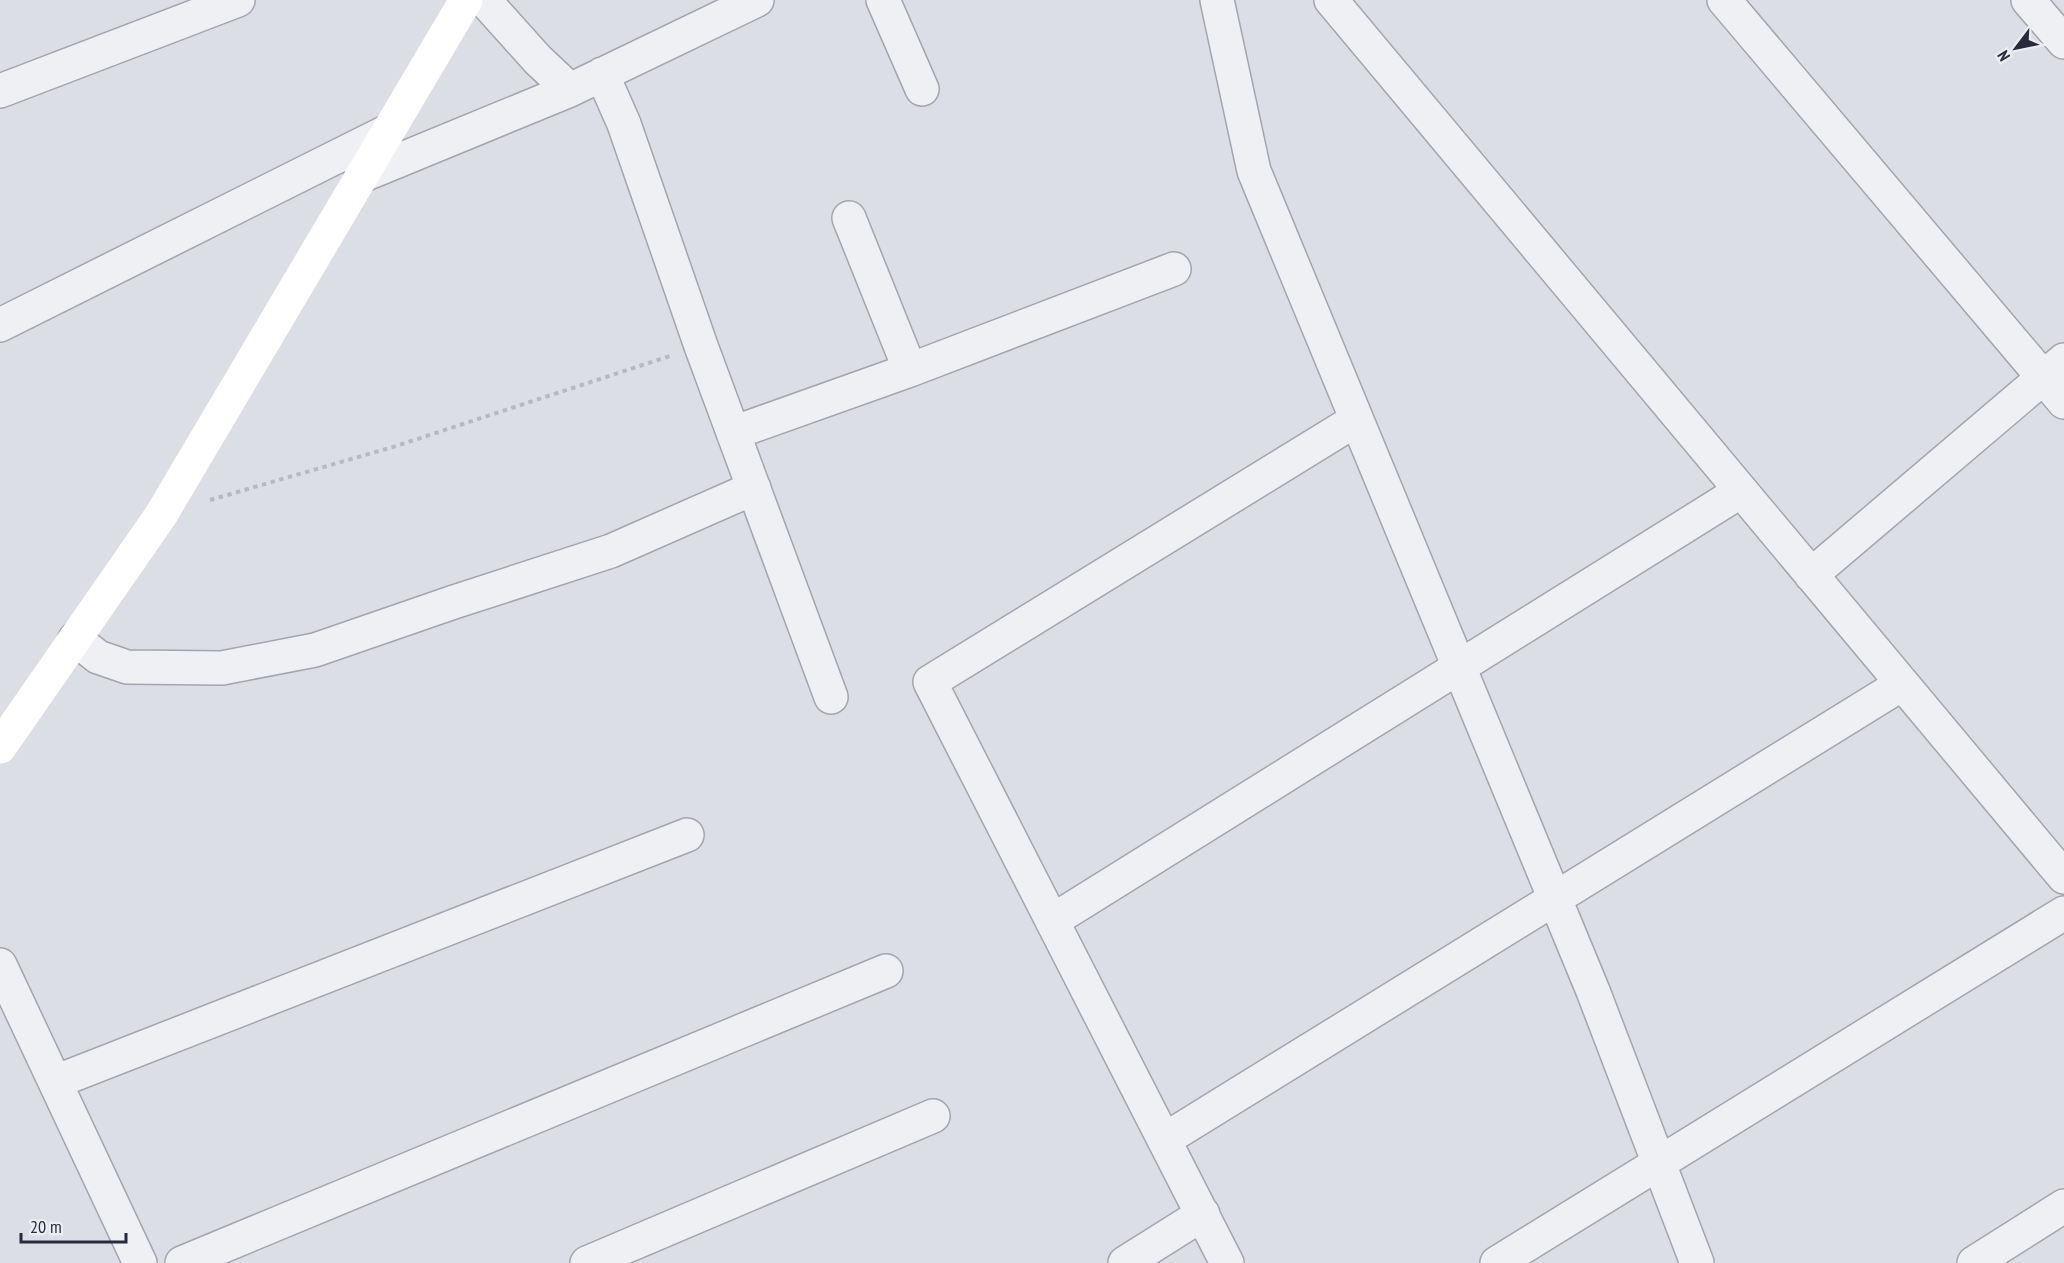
<svg xmlns="http://www.w3.org/2000/svg" width="2064" height="1263" viewBox="0 0 2064 1263" font-family="'PT Sans Narrow',sans-serif">
  <style>
    .lines { fill: none; stroke-linecap: round; stroke-linejoin: round }
    .street-casing { stroke: #a2a5af; stroke-width: 36 }
    .path { stroke: #b7b9c0; stroke-width: 4; stroke-dasharray: 4.5 4.5; stroke-linecap: butt }
    .street { stroke: #eff0f4; stroke-width: 33 }
    .secondary { stroke: #fff; stroke-width: 33 }
  </style>
  <rect width="100%" height="100%" fill="#dcdee6"/>
  <g class="lines">
    <defs>
      <path id="street" d="M484,0L538,60L570,90
        M883,0L922,89
        M1217,0L1254,171L1593,991L1697,1263
        M1331,0L2064,877
        M1724,0L2064,402
        M2028,0L2064,42
        M602,74L624,124L701,346L831,697
        M0,91L238,0
        M361,176L570,90L757,0
        M849,218L910,370
        M0,325L386,132
        M733,433L910,370L1174,269
        M1811,575L2064,360
        M75,639L98,657L127,667L222,668L315,650L454,602L611,551L754,488
        M1052,921L1741,491
        M0,965L140,1263
        M55,1082L687,835
        M1164,1140L1902,684
        M182,1263L886,971
        M587,1263L933,1116
        M1125,1263L1203,1214
        M1227,1263L930,682L1356,420
        M1497,1263L2064,913
        M1974,1263L2064,1206"/>
    </defs>
    <use href="#street" class="street-casing"/>
    <path class="path" d="M210,500L396,446L670,356"/>
    <use href="#street" class="street"/>
    <path class="secondary" d="M0,747L161,515L466,0"/>
  </g>
  <g transform="translate(2016 48) rotate(238)" stroke="#ebedf3" stroke-width="4.5" paint-order="stroke">
  <path d="M0-4.5L10 22L0 15L-10 22Z" fill="#272b3b"/>
  <text y="-9" font-size="16" font-weight="bold" text-anchor="middle" fill="#272b3b">N</text>
  </g>
  <path d="M21 1233v9h105v-9" fill="none" stroke="#272b3b" stroke-width="3"/>
  <text x="30" y="1233" font-size="18" fill="#272b3b" stroke="#ebedf3" stroke-width="4.5" paint-order="stroke">20 m</text>
</svg>
